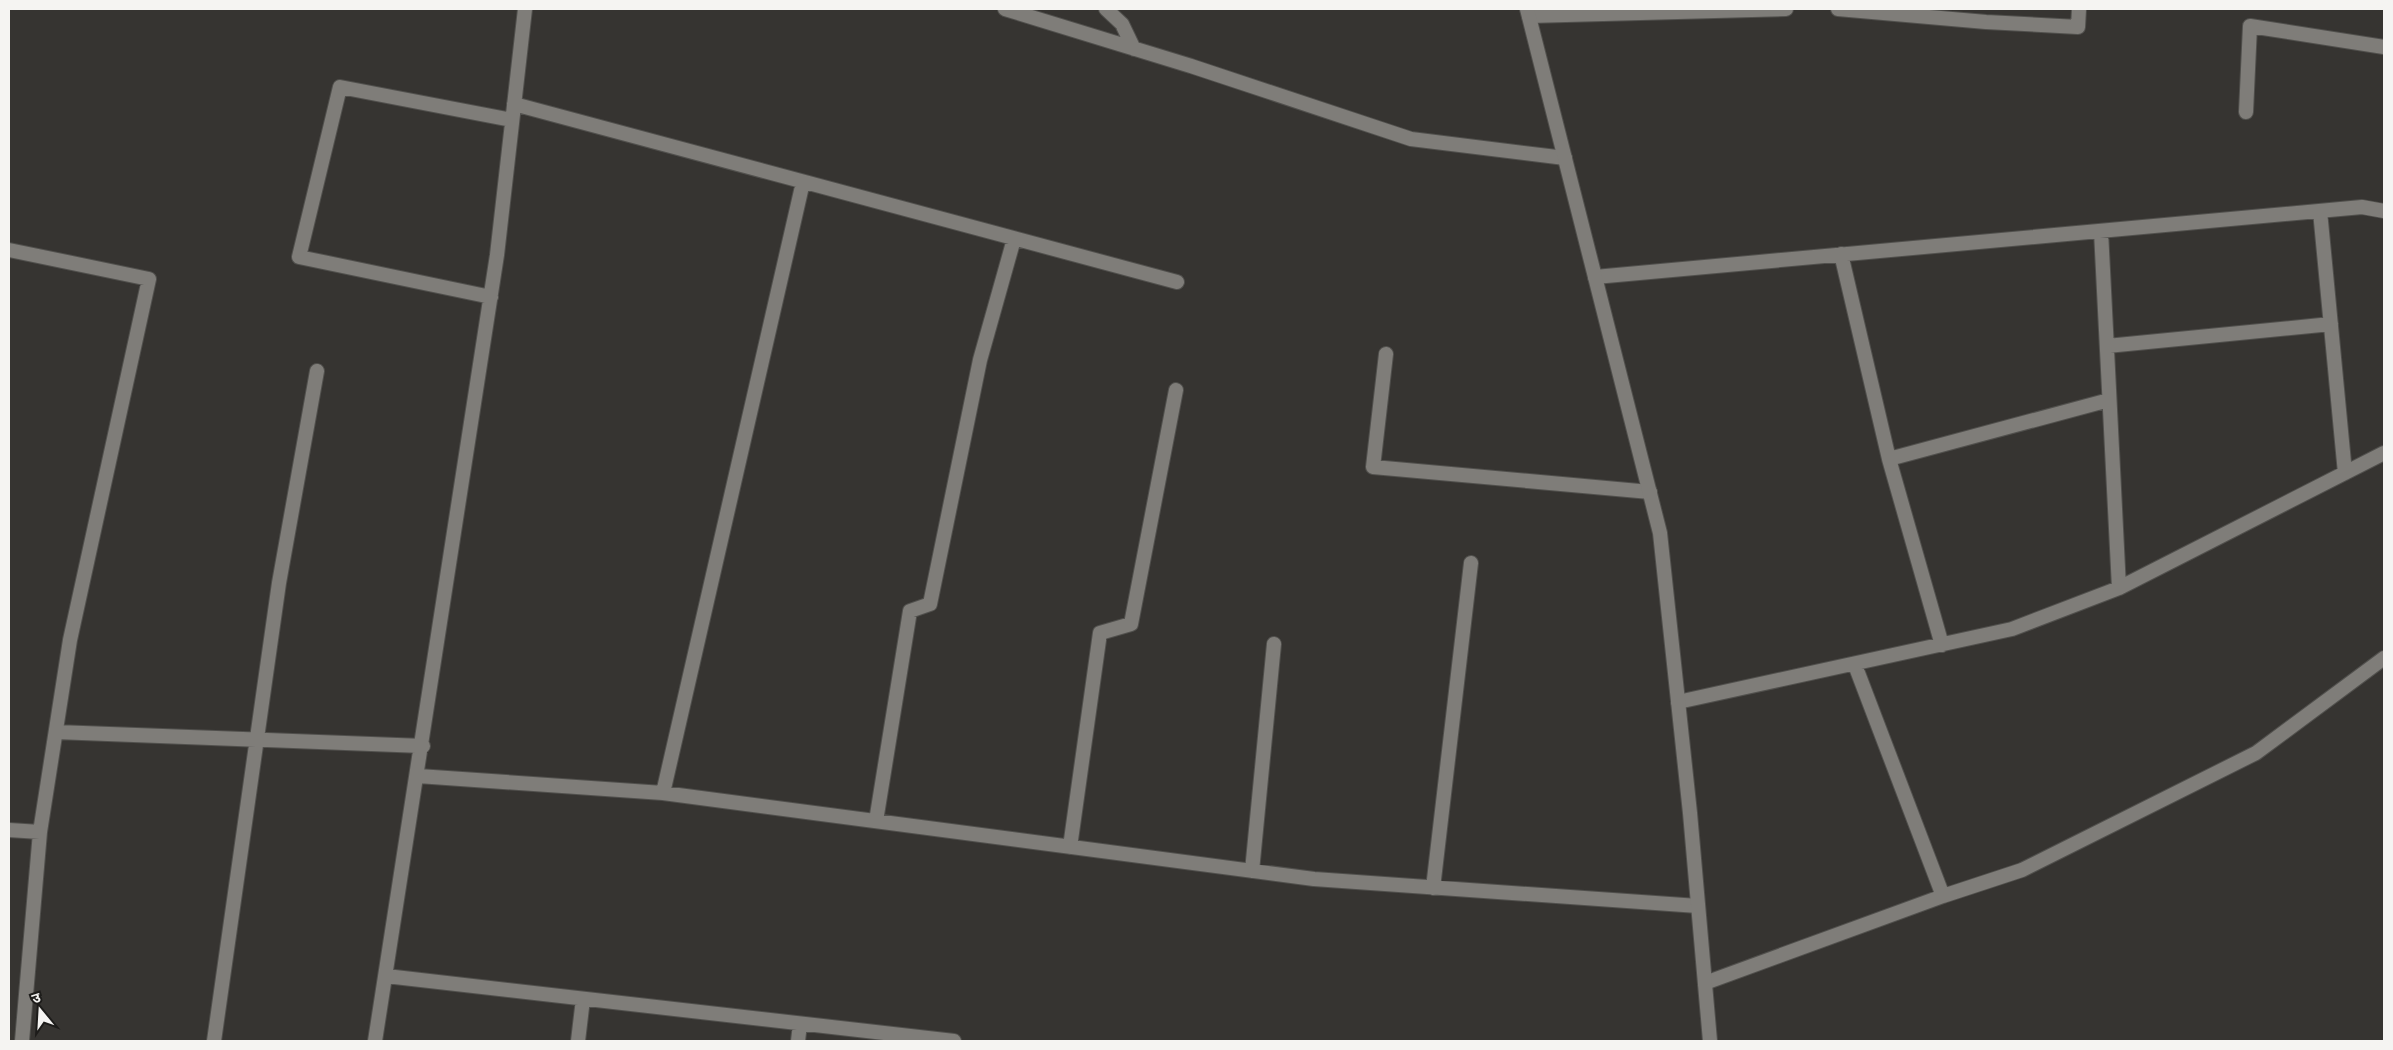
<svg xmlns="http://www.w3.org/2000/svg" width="2393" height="1050" viewBox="0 0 2393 1050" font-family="'DejaVu Sans','Noto Sans Devanagari',sans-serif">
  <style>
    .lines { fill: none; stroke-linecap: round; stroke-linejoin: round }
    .minor-casing { stroke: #51504d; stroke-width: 16 }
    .tertiary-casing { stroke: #51504d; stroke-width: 16 }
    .minor { stroke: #7f7d79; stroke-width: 14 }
    .tertiary { stroke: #7f7d79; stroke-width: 14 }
  </style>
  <rect width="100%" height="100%" fill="#363431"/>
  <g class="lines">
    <defs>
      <path id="minor" d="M1005,9L1191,66L1411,139L1565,158
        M1106,9L1122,24L1134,49
        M1838,9L1986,22L2078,27L2079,9
        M1529,16L1786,9
        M514,104L1177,282
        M2246,112L2250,26L2384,47
        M2320,211L2345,473
        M2101,231L2119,588
        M9,250L149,279L70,640L40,832L22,1041
        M1841,254L1889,459L1942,645
        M1595,277L2362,207L2384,211
        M491,297L299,257L340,87L512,120
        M2107,346L2331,324
        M1386,354L1373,467L1650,492
        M1889,459L2109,400
        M1855,665L1943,896
        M1678,702L2012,629L2119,588L2384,453
        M56,732L423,746
        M418,776L663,793L1314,879L1698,906
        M663,793L803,182
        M876,821L910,611L930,604L980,360L1014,239
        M9,830L40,832
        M1070,847L1100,633L1131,624L1176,390
        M1252,871L1274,644
        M1433,888L1471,563
        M386,976L954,1041
        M1705,983L1943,896L2022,870L2256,753L2384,658
        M214,1041L279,583L317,371
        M375,1041L497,255L525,9
        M578,1041L583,999
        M798,1041L800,1024"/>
      <path id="tertiary" d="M1527,9L1660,533L1690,813L1710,1041"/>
    </defs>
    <use href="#minor" class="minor-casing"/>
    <use href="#tertiary" class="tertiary-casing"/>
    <use href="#minor" class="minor"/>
    <use href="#tertiary" class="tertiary"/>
  </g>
  <rect width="2393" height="1050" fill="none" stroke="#f5f4f2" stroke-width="20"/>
  <g transform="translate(40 1010) rotate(342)" stroke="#1d1c1a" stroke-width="4" paint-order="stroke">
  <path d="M0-4L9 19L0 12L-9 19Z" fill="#f5f4f2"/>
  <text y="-8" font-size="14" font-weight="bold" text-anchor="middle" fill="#f5f4f2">उ</text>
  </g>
</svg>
